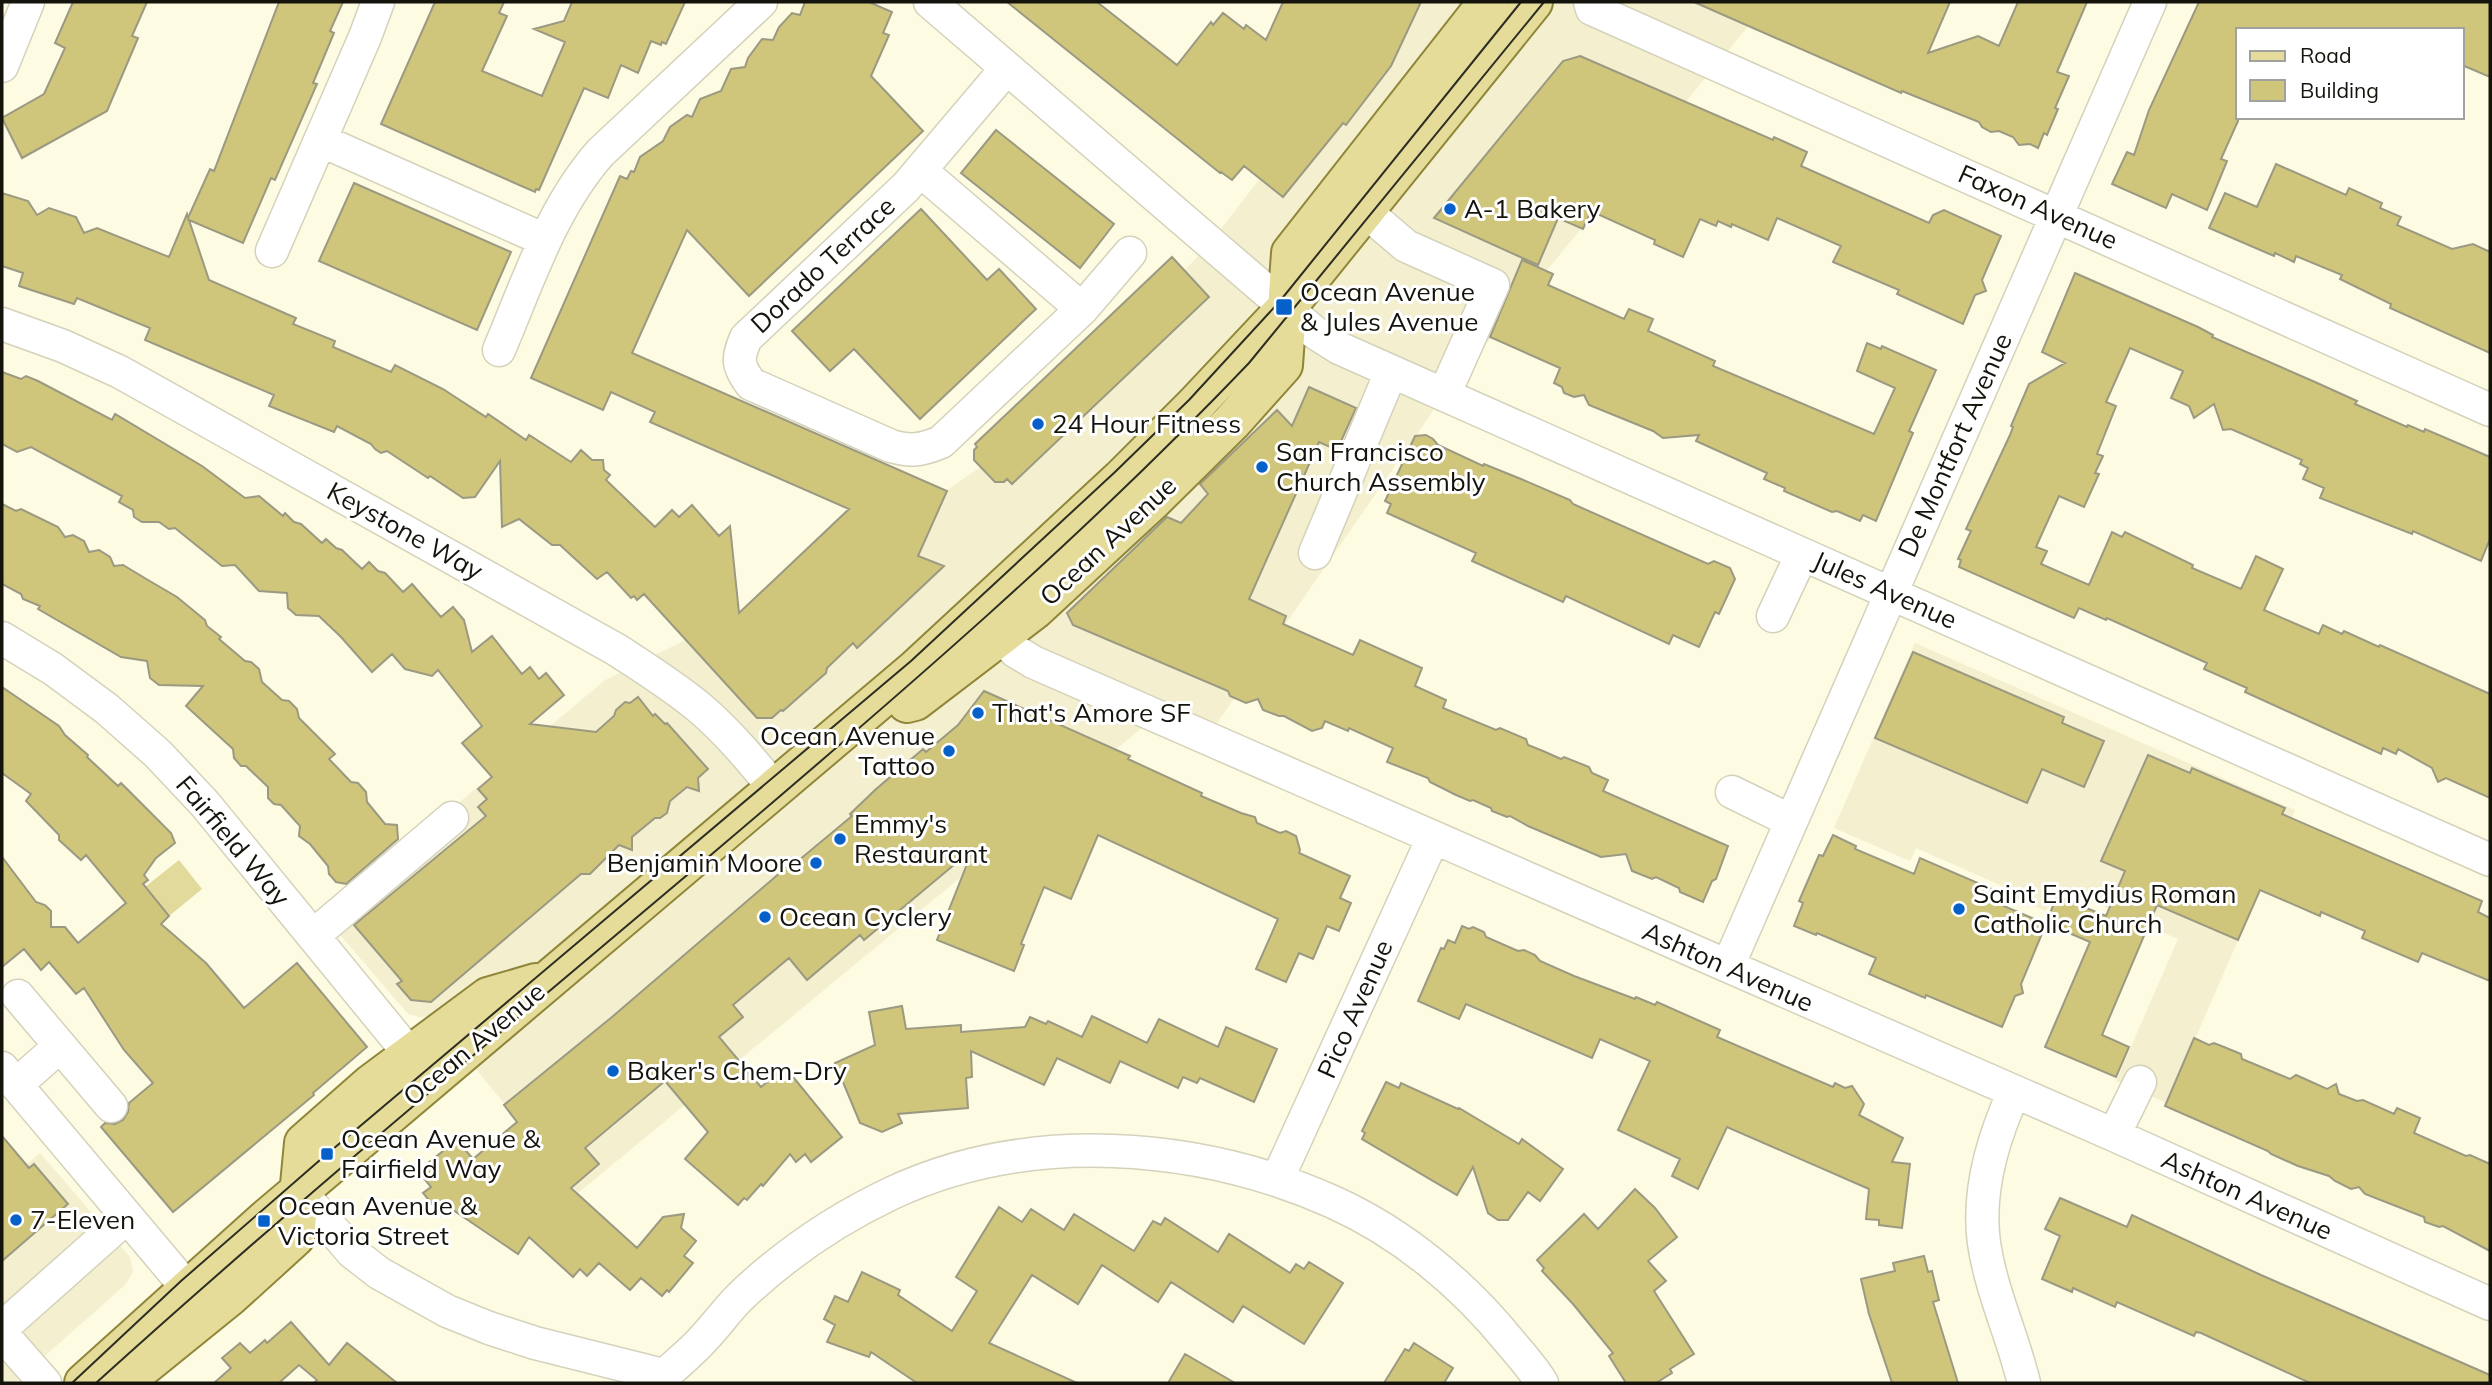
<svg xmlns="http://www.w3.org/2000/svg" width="2492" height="1385" viewBox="0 0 2492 1385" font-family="Mulish,sans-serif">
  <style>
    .built { fill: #f3efcf }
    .green { fill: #e1da9b }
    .building { fill: #cfc67b; stroke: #9b9982; stroke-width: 2 }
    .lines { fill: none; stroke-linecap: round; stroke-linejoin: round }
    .minor-casing { stroke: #d4d2ba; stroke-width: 35 }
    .major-casing { stroke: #90863a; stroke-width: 42 }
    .minor { stroke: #fff; stroke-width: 32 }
    .major { stroke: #e4dc98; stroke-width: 38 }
    .tram { stroke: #2e2d23; stroke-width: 2 }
    .poi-dot { fill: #0560c9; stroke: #fff; stroke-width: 2.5 }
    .labels { text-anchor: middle; stroke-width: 6; stroke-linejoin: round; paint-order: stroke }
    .street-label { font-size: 26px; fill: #15140c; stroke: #fff }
    .poi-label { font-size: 26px; fill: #15140c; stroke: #fff; text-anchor: start }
  </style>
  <rect width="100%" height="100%" fill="#fdfbe2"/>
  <path class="built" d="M1396,2H1768L1444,395L1206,739L1155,717L578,1193L432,1016L419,1017L408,1014L324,916L605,680L842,562L1039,427L1211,242Z
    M1915,643L2295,810L2167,1103L2116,1081L2178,939L2057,886L2046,911L2008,895L2009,889L1916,848L1910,861L1834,828Z
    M40,1153L130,1257L133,1272L125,1285L14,1383H2V1185Z"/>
  <path class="green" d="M179,860L202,889L169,916L145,887Z"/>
  <path class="building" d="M73,2H147L132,36L138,38L107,111L22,158L2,118L44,94L65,48L55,43Z
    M279,2H343L330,31L334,33L313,83L317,84L275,180L271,178L243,243L189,220L209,280L296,318L293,324L335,341L333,347L391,372L395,365L443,389L486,417L488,414L526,440L529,435L571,462L581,450L592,460H603L604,470L610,475L606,480L655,527L672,510L679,517L692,505L719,536L730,526L739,613L849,509L650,422L655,412L611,392L603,410L531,378L620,176L627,179L631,171L634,172L640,157L663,141L670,127L687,115L692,117L700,99L721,91L731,69L745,67L748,58L762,39L773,40L779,27L792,13L800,15L805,2H869L892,12L883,33L889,35L871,76L923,131L749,296L687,230L632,353L947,491L918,556L944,566L857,648L853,643L827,668L826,673L783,711L781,710L772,718H757L644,594L637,600L634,596L631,598L607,572L597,579L560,545H552L519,519L502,527L500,461L475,497L463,498L430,476L428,478L387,451L381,453L375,449L371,444L337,426L334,432L269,406L274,395L145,340L150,328L77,298L74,304L19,286L23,273L2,266V193L28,201L37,215L49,208L76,217L84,233L97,228L169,257L187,214L188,218L210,169L214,171Z
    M435,2H504L499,13L507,16L482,71L542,96L565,42L534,29L564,21L572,2H685L666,44L662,42L661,45L651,41L638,73L621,65L608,98L584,88L539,190L536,189L535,192L381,124Z
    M1007,2H1097L1177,65L1211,22L1213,25L1223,13L1244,29L1246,25L1266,40L1283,2H1421L1391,66L1346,125L1343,123L1283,197L1244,166L1232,180L1221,172L1220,173Z
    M1694,2H1950L1928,53L1978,36L1999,46L2018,2H2087L2057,72L2069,76L2055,108L2058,109L2047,135L2044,133L2038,148L2030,144L2019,145L2013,137L1999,131L1991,132L1982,127L1979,122L1902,91L1901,93Z
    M2199,2H2490V77L2462,65V30H2238V121L2221,159L2227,161L2207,210L2172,194L2166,208L2112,184L2127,152L2134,155L2149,110Z
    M1580,56L1773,140L1774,137L1807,152L1801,166L1929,223L1933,215L1944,210L2001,236L1982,280L1986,291L1975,295L1963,324L1897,294L1899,290L1833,262L1841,246L1777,218L1768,240L1732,224L1731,227L1718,221L1716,226L1700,219L1683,257L1654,244L1655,240L1591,211L1583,229L1558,218L1538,265L1434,218L1563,61Z
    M996,130L1114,224L1080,268L961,173Z
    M2276,164L2346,195L2349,188L2382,203L2380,208L2401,217L2397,225L2452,249L2473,244L2490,252V353L2390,308L2391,304L2340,279L2342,275L2296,256L2294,262L2275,253L2274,256L2209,228L2225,193L2257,207Z
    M354,183L511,252L477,330L319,261Z
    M921,209L987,280L999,269L1036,309L920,419L854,349L830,371L792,331Z
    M1172,257L1209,297L1012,484L1007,479L1004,482H995L974,460V450L977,447L975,444Z
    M1522,260L1553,274L1548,285L1624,319L1629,309L1653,319L1648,331L1715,361L1713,366L1874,434L1895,388L1857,371L1867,343L1881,349L1882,346L1936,370L1909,431L1913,433L1876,521L1863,515L1860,521L1837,511L1832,512L1784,491L1785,488L1764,479L1767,473L1696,441L1699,435L1663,438L1653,431L1589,405L1584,395L1574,397L1564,393L1562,387L1554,383L1560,368L1490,337Z
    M2075,273L2198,327L2213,335L2212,337L2315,382L2357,401L2355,404L2407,427L2408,425L2424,432L2425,429L2490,457V539L2481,561L2413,531L2412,534L2320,498L2324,488L2303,479L2308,468L2300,464L2302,460L2231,429L2223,430L2214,404L2194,418L2189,406L2171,398L2183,371L2130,348L2106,402L2116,406L2097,454L2103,456L2095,473L2099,474L2084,507L2059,496L2036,547L2047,551L2041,564L2089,585L2112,532L2122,537L2125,532L2193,565L2192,568L2241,589L2256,556L2283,569L2264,610L2319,634L2323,625L2342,634L2344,631L2379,647L2380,645L2490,694V798L2446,778L2438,782L2432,768L2398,749L2396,754L2383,748L2381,754L2245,692L2247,688L2204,669L2207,663L2107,618L2106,620L2079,608L2074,618L1959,567L1961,560L1958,559L1971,531L1966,529L2010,435L2013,427L2011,426L2029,384L2065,363L2042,352Z
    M2,372L21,379L26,376L38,381L112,420L115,414L202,466L245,498L259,496L283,516L285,513L294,522L301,524L322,543L326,539L336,548L342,550L362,569L369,562L378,571L385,573L403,592L412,584L441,617L453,607L464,620L472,652L492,636L522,674L530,667L539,679L546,673L564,695L530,724L596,732L614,716L616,710L625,702L630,703L638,697L653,716L655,714L665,724L667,723L708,769L698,778L699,791L687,787L670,801L667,813L660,818H655L632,837V850L619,845L590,874H581L431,1002L411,1000L397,984L402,981L354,925L486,816L478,807L487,799L478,789L492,777L462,743L482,726L438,670L432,676L405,669L392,654L372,672L341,637L319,616L296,615L288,608L287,593L259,591L235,565L222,566L175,528L169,529L159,522H142L134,517L133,510L119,502L122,496L31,447L17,452L2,444Z
    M1309,387L1356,408L1337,450L1319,442L1249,599L1286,616L1283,624L1353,655L1360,640L1422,668L1415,686L1446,700L1443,708L1496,730L1500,728L1526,739L1528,745L1543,751L1561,759L1564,757L1589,767L1592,773L1608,780L1603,791L1728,846L1716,879L1712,881L1703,902L1680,892L1679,888L1656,877L1652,879L1632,871L1626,854L1601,857L1528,826L1510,816L1507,817L1492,811L1491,808L1473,800L1470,801L1456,795L1430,782L1428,778L1387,762L1393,748L1349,728L1348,731L1325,721L1322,728L1312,731L1284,716H1279L1263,710L1258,699L1246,703L1230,696L1228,691L1073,625L1067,613L1167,517L1181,523L1208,494L1200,484L1277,410L1292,426Z
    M1426,435L1433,439L1438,445L1483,466L1484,464L1521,479L1570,500L1573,504L1708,564L1714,561L1730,568L1735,579L1719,614L1715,612L1699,647L1673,635L1669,644L1566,596L1563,602L1472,561L1476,553L1387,513L1391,504L1385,501L1415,436Z
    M2,504L16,511L21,509L58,527L65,537L73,535L84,541L89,552L99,550L110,557L114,566L123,565L148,580L177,597L205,620L207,626L221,637L219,639L245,661L251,662L259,669L262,682L282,700L289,701L297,709L299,718L335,754L329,759L351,782L358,783L366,792L367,802L385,824L397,825L398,839L346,884L336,882L329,874L328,866L310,844L299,836L300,826L281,805L274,804L268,798V787L246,766H241L234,758L233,749L186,706L203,686L159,685L150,678L147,661L121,657L38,609L40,606L23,599L21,594L2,584Z
    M1913,652L2064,717L2062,723L2104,741L2084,787L2042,769L2027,803L1875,738Z
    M2,687L59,726L65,735L88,755L87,757L118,786L121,783L171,833L175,843L156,858L144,875L148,880L143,884L169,916L161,924L206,963L244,1008L297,963L367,1047L313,1093L314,1095L173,1212L101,1127L105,1123L115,1124L123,1120L128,1112L129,1103L153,1083L124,1050L84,988L76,994L49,962L41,970L24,949L2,967V857L36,902L45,905L51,911V927H65L78,943L126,903L86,855L81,860L59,840V835L26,801L31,794L2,773Z
    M984,691L1130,756L1128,759L1202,793L1201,796L1241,813L1255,817L1257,823L1280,833L1286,831L1296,836L1300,850L1299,853L1350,876L1340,898L1351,903L1339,931L1327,926L1313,959L1299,953L1286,982L1256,969L1278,919L1098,835L1071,899L1044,887L1021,944L1024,945L1014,971L937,940L973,849L864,940L860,935L807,980L789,958L733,1005L743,1017L719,1037L761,1087L785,1067L842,1137L811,1162L805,1154L796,1162L790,1154L763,1186L761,1184L747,1200L744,1198L738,1205L685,1159L708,1132L665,1081L585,1148L599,1164L571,1188L637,1248L663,1217L684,1214L681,1228L696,1241L684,1256L693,1263L669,1292L667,1290L662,1296L641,1278L630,1290L599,1263L587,1276L580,1269L573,1277L529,1237L518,1254L450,1208L441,1215L423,1193L431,1187L418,1171L457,1140L473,1159L517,1122L504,1105L612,1017L796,859L798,861L852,816L850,814L875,790L923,749L926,752L958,725Z
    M2148,755L2190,773L2192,768L2285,808L2282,814L2482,901L2478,912L2490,918V981L2422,953L2418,962L2362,938L2365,931L2321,912L2320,916L2260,890L2238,940L2157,905L2102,1035L2129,1047L2116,1077L2045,1047L2090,942L2046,923L2057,896L2106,916L2125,871L2101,861Z
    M1833,835L1856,846L1855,849L1914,874L1920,858L1994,890L1990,899L1992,901L2046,924L2021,984L2023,993L2015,996L2002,1027L1926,995L1925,998L1869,974L1876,958L1817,933L1816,935L1794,926L1803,903L1799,901L1819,855L1823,856Z
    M1462,926L1469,929L1473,927L1484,932L1486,937L1518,951L1524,950L1535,955L1540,961L1574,976L1635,999L1636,997L1655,1005L1657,1002L1720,1030L1717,1037L1833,1087L1835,1083L1845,1088L1852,1086L1864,1104L1859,1115L1903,1138L1892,1162L1910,1164L1902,1228L1879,1225V1220L1866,1219L1869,1189L1727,1127L1698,1189L1672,1176L1680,1159L1618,1130L1650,1061L1600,1039L1592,1058L1466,1004L1459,1019L1418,1001L1441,948L1444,949L1448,940L1455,943Z
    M902,1006L906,1029L961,1025V1032L1025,1027L1030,1017L1046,1024L1048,1021L1082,1037L1092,1016L1147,1043L1159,1019L1218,1047L1226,1027L1277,1049L1254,1102L1200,1078L1197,1083L1183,1077L1178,1088L1120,1061L1110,1083L1057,1058L1044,1085L971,1051L972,1077L966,1078L968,1108L898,1114L902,1123L882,1132L860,1123L835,1063L875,1045L869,1012Z
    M2194,1038L2209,1045L2214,1043L2224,1047L2241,1054L2242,1059L2290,1079L2296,1075L2327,1089L2336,1084L2339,1094L2357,1101L2363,1100L2394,1114L2397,1108L2420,1118L2414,1133L2466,1156L2470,1155L2490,1164V1251L2443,1226L2439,1227L2425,1222L2424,1217L2365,1194L2359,1187L2351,1189L2335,1181L2329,1176L2298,1166L2271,1154L2268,1151L2165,1106Z
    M1386,1082L1399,1088L1401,1083L1458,1109L1459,1108L1519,1144L1522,1139L1563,1169L1540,1201L1528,1192L1508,1220H1498L1488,1213L1473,1167L1457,1195L1362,1139L1365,1133L1362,1131Z
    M2,1136L29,1168L34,1164L68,1204L2,1261Z
    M1635,1189L1655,1208L1677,1237L1648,1261L1666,1281L1654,1291L1694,1354L1670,1369L1672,1373L1656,1383H1626L1609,1356L1613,1353L1573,1304L1542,1271L1544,1268L1537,1260L1584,1214L1598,1229Z
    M2060,1198L2127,1227L2132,1215L2261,1275L2490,1375V1383H2310L2201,1333L2196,1332L2194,1336L2117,1302L2115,1307L2073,1288L2072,1292L2042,1279L2060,1236L2045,1229Z
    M999,1207L1022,1222L1031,1209L1064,1230L1074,1214L1134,1251L1153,1221L1161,1225L1165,1218L1218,1252L1229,1234L1290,1273L1296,1264L1304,1269L1309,1262L1343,1283L1304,1344L1243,1306L1233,1322L1171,1282L1158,1302L1102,1265L1078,1304L1032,1275L989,1343L1077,1383H917L871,1352L869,1357L827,1342L835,1325L824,1319L835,1296L848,1302L862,1272L900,1290L898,1295L952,1331L977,1291L956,1277Z
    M1924,1256L1928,1272L1932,1271L1939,1300L1933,1302L1958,1383H1892L1869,1314L1861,1279L1895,1271L1893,1263Z
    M291,1322L329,1365L347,1343L397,1383H314L317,1380L299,1365L279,1383H214L231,1368L222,1358L240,1343L250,1353L265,1340L267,1343Z
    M1414,1343L1453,1368L1444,1383H1384L1405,1349L1409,1351Z
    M1185,1354L1235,1383H1168Z"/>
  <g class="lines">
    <defs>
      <path id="minor" d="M930,2L1314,332L1339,348L2490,860
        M1590,2L1592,9L2490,410
        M2,66L28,2
        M1006,69L906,187L746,338C737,359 737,365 751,384L891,446C911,452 922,450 941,442L1082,309L1130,253
        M320,140L545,240
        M921,171L1082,309
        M1365,211L1406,246L1493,285L1444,395
        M272,251L365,37L378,2
        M2,324L63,346L120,372L617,650C646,669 675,687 701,709C729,733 752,761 775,789
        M499,350C528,282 551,209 600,153L761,2
        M1315,553L1391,372
        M1773,616L1802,554
        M984,620L1015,651L1033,662L2114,1135L2490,1304
        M2,638L53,669L107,709L158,754L205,804L426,1074
        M1732,792L1791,821
        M313,936L452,818
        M1728,966L2150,2
        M18,996L111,1106
        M2,1068L188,1289
        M16,1085L60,1046
        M2014,1092C1993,1138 1977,1192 1984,1243C1991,1291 2013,1337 2024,1383
        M2114,1135L2140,1082
        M1277,1180L1433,838
        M300,1191L352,1252L379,1273L447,1311L489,1328L535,1343L655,1373
        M2,1328L127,1217
        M2,1334L45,1383
        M667,1373C680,1361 694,1350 705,1337C717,1324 728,1309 740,1297C784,1255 837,1219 892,1193C1029,1129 1198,1142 1333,1202C1402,1233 1463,1284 1510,1342C1521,1355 1533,1368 1542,1383"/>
      <path id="major" d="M907,703L915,701L1034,610L1153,500L1232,422L1283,365L1291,253L1488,2
        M84,1383L264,1221L917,668L1121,479L1195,405L1287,307L1533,2
        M119,1383L125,1381L230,1296L295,1237L304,1143L371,1084L488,997L536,983"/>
    </defs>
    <use href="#minor" class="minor-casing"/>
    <use href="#major" class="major-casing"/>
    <use href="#minor" class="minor"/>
    <use href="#major" class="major"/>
    <path class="tram" d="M72,1383L181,1281L320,1160L911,661L1115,472L1189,400L1280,301L1521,2
      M96,1383C297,1201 505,1029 712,854C897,697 1081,539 1249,363L1544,2"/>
  </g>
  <g class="poi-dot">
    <circle cx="1450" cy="209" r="7"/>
    <rect x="1275" y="298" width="18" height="18" rx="3.5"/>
    <circle cx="1038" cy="424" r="7"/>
    <circle cx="1262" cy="467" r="7"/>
    <circle cx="978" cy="713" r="7"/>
    <circle cx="949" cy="751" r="7"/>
    <circle cx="840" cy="839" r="7"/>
    <circle cx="816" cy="863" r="7"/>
    <circle cx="1959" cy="909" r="7"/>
    <circle cx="765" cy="917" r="7"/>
    <circle cx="613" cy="1071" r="7"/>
    <rect x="320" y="1147" width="14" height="14" rx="3.5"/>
    <circle cx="16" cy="1220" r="7"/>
    <rect x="257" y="1214" width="14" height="14" rx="3.5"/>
  </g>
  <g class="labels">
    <g class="street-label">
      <text transform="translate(2038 207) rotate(24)" y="9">Faxon Avenue</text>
      <text transform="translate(823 265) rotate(-43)" y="9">Dorado Terrace</text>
      <text transform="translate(1955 445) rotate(-66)" y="9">De Montfort Avenue</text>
      <text transform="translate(405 531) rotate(29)" y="9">Keystone Way</text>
      <text transform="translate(1108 541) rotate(-43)" y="9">Ocean Avenue</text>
      <text transform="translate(1885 590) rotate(24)" y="9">Jules Avenue</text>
      <text transform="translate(233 841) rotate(50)" y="9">Fairfield Way</text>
      <text transform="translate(1728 967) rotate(24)" y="9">Ashton Avenue</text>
      <text transform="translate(1355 1009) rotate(-66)" y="9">Pico Avenue</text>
      <text transform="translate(474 1044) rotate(-40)" y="9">Ocean Avenue</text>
      <text transform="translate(2247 1195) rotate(24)" y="9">Ashton Avenue</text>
    </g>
    <g class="poi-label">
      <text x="1464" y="218">A-1 Bakery</text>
      <text x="1300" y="301">Ocean Avenue<tspan x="1300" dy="30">&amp; Jules Avenue</tspan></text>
      <text x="1052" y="433">24 Hour Fitness</text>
      <text x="1276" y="461">San Francisco<tspan x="1276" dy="30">Church Assembly</tspan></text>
      <text x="992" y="722">That's Amore SF</text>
      <text x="935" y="745" text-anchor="end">Ocean Avenue<tspan x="935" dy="30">Tattoo</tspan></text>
      <text x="854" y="833">Emmy's<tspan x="854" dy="30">Restaurant</tspan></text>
      <text x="802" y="872" text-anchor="end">Benjamin Moore</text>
      <text x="1973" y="903">Saint Emydius Roman<tspan x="1973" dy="30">Catholic Church</tspan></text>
      <text x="779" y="926">Ocean Cyclery</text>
      <text x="627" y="1080">Baker's Chem-Dry</text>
      <text x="341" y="1148">Ocean Avenue &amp;<tspan x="341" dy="30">Fairfield Way</tspan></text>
      <text x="278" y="1215">Ocean Avenue &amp;<tspan x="278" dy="30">Victoria Street</tspan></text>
      <text x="30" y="1229">7-Eleven</text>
    </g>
  </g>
  <rect width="2492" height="1385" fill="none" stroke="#15140c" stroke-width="7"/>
  <rect x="2236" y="28" width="228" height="91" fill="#ffffff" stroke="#a1a19e" stroke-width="2"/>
  <rect x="2250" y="51" width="35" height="10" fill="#e4dc98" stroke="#a1a19e" stroke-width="2"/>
  <text x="2300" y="63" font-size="21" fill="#15140c">Road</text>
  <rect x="2250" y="80" width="35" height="21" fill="#cfc67b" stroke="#a1a19e" stroke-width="2"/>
  <text x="2300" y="98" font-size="21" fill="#15140c">Building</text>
</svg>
